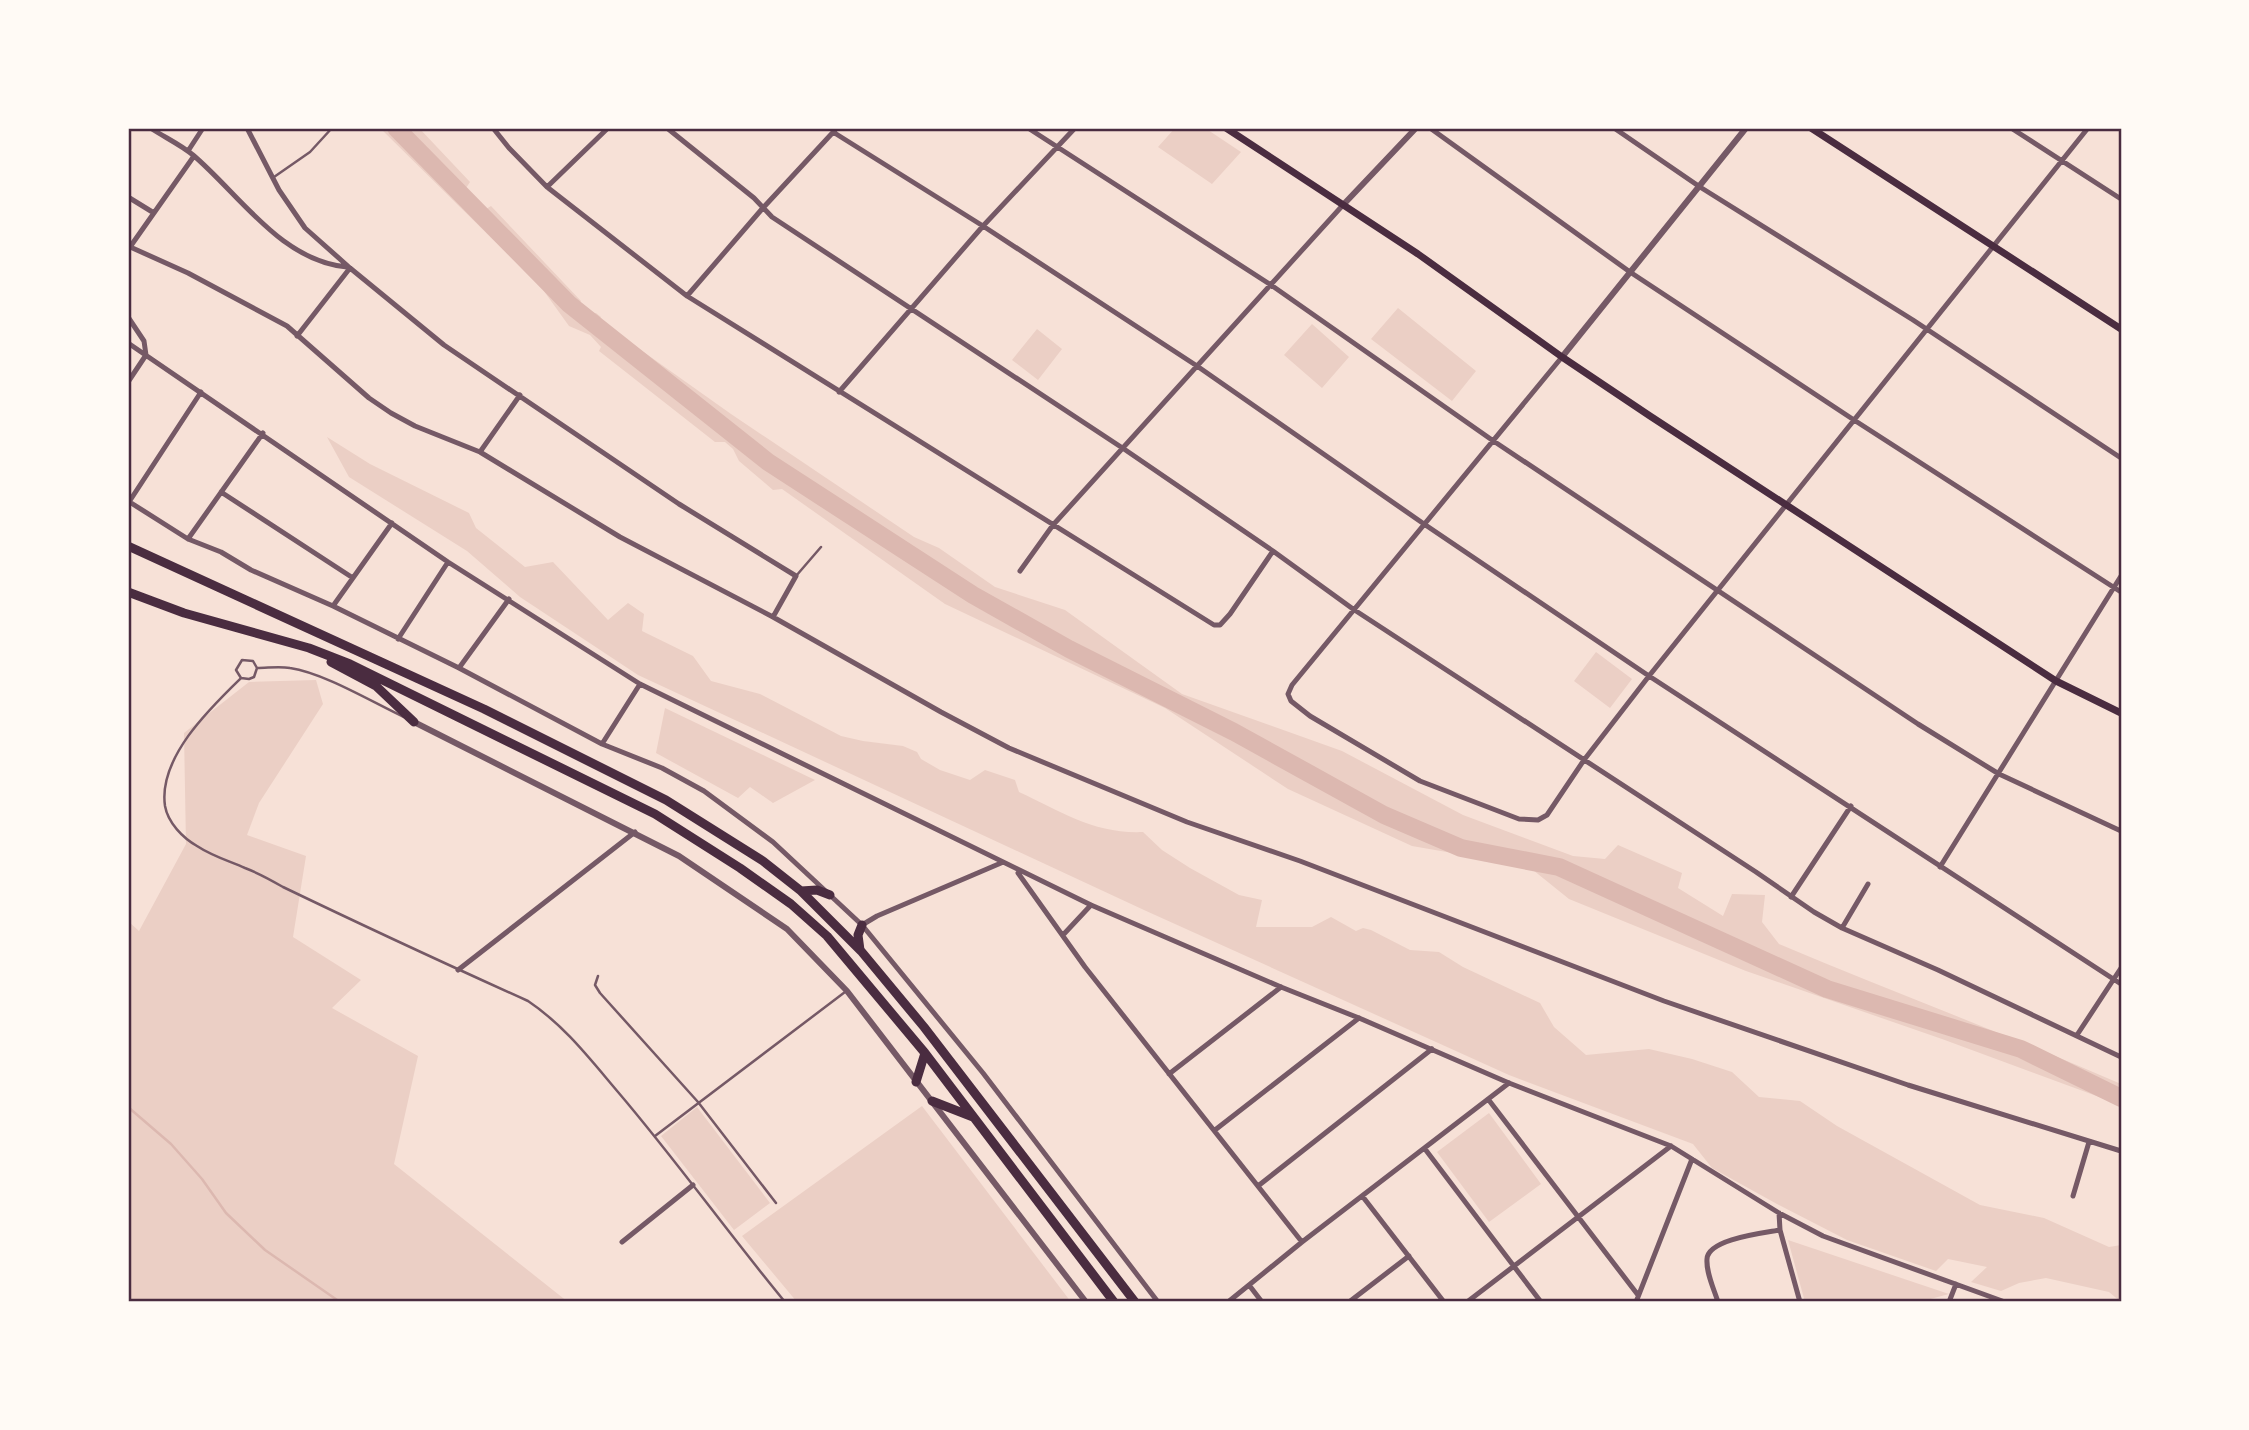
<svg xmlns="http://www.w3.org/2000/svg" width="2249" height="1430" viewBox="0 0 2249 1430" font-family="'DejaVu Sans',sans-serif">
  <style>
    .green { fill: #ebcfc5 }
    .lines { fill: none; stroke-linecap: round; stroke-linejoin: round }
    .stream { stroke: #dcb8b0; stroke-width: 2.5 }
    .river { stroke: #dcb8b0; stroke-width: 18 }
    .service { stroke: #755966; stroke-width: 2.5 }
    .minor { stroke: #755966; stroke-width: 5 }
    .tertiary { stroke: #755966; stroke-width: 6 }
    .secondary { stroke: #4a2c40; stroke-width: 7 }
    .trunk { stroke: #4a2c40; stroke-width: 9 }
    .neatline { fill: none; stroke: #4a2c40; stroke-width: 2.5 }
  </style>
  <rect width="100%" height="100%" fill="#f7e1d7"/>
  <path class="green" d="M380,128H419L470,182L466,188L486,209L491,206L581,301L579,305L588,315L596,313L601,317L599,320L607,326L731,414L914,537L939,548L995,587L1065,610L1182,694L1342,751L1463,815L1573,856L1605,859L1618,845L1682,873L1678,888L1723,916L1732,894L1765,895L1762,922L1779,944C1893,992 2008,1035 2121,1084V1105L1942,1039L1746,971L1569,899L1528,866L1412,846L1288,789L1165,708L945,604L782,489L773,490L739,461L733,449L725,442H715L599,351L601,347L590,335L569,326L541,287Z
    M1175,128H1205L1241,152L1212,184L1158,147Z
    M1398,308L1476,371L1452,401L1371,339Z
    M1312,324L1349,357L1322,388L1284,355Z
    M1037,329L1062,349L1038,380L1012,360Z
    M327,437L370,464L469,513L476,528L525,567L553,562L608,620L628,603L644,614L642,631L693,656L711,681L760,694L841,736L863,741L903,746L917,752L921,759L940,770L970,780L985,770L1015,780L1019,792C1062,812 1094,834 1143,832L1162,850L1190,868L1239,895L1262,900L1256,927H1312L1331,917L1356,931L1363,928L1371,930L1410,950L1439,952L1463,967L1540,1003L1554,1027L1586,1055L1649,1049L1692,1059L1732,1072L1759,1097L1800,1101L1837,1126L1980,1205L2044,1218L2109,1247L2121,1245V1302L2109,1292L2046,1278L2019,1283L2001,1291L1971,1282L1987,1267L1948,1259L1936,1271L1847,1240L1777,1204L1712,1168L1693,1144L1509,1075L1144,910L638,675L520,597L467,551L349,477Z
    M1596,652L1632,679L1610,708L1574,681Z
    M316,680L323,704L259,803L247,835L306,856L293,937L361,980L332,1008L418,1056L394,1164L568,1302H128V921L139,931L186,844L184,733L249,682Z
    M665,708L815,780L773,803L750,787L738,798L656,753Z
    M922,1106L1071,1302H797L742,1236Z
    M697,1107L770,1203L734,1230L661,1136Z
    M1489,1113L1541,1184L1489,1222L1437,1152Z
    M1788,1240L1949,1294L1919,1302H1805Z"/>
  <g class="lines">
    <path class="stream" d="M128,1107L171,1144L202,1179L226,1213L265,1250L340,1302"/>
    <path class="river" d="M396,128L569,304L768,462L973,595L1069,649L1234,732L1384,815L1461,848L1559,867L1827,989L2021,1049L2121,1098"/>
    <path class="service" d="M274,177L310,152L332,128
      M796,576L821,547
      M257,668L254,677L249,679L241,678C210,708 158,758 165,806C168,823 183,838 197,846C212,856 229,861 245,868C258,873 271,880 283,887C364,926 446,964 528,1001C564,1025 590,1059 618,1092C676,1160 728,1233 785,1302
      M257,668C268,668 279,666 290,668C324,673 372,702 404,717
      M241,678L236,670L242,660L253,661L257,668
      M598,976L595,985L600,993L698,1102L776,1203
      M655,1136L845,992"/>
    <path class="minor" d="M247,128L279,190L305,228L350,268L444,345L679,504L796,576L773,617
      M493,128L509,148L547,187L687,296L1214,625H1220L1230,614L1273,551
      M667,128L754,198L772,217L1124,449L1273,551L1353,609L1756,872L1814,912L1842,928L1938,970L2121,1057
      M1028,128L1271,285L1492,440L1918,724L1999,774L2121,831
      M1430,128L1630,272L1854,420L2121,592
      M1614,128L1700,187L1913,320L2121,458
      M2011,128L2121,199
      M152,129C166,138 181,145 193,155C240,195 281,261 347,267
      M833,132L983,226L1197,366L1424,524L1649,676L2121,984
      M188,151L203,128
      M547,187L608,128
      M128,197L154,213
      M128,246L188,273L287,326L369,398L391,413L415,426L480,452L620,537L773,617L941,712L1009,748L1187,822L1300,861L1664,1001L1908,1085L2121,1151
      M130,247L194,156
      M687,296L762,209L837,128
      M128,317L144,341L146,355
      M297,336L350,268
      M128,343L448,562L640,684L1091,905L1281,987L1359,1018L1509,1083L1671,1146L1779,1213L1823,1236L2005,1302
      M1562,357L1292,685L1288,694L1291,701L1310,716L1420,781L1519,819L1538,820L1547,815L1584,760L1649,676L2088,128
      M128,382L146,355
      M839,392L983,226L1075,128
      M480,452L520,395
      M221,492L353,578
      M128,501L188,539L221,552L251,570L333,606L459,668L602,744L640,684
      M129,502L201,392
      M188,539L263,433
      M1020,571L1053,525L1343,205
      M333,606L392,523
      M398,639L448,562
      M459,668L509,599
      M602,744L662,768L704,791L773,842L862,925L983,1073L1158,1302
      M1940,867L2121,576
      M1018,873L1085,967L1302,1242
      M1791,897L1851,806
      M862,925L877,916L1001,863
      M1842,928L1868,884
      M1063,935L1091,905
      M458,970L635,832
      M2077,1035L2121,968
      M1169,1074L1281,987
      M1488,1099L1638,1295
      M1215,1130L1359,1018
      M1425,1149L1541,1302
      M1258,1186L1432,1049
      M2073,1196L2089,1142
      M1363,1197L1444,1302
      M1779,1213L1780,1230L1800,1302
      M622,1242L693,1185
      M1249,1285L1262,1302
      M1228,1302L1302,1242L1509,1083
      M1349,1302L1409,1256
      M1467,1302L1671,1146
      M1636,1302L1692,1159
      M1718,1302C1714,1289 1706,1273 1707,1259C1708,1239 1764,1233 1780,1230
      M1949,1302L1956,1284"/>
    <path class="tertiary" d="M1343,205L1416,128
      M1562,357L1746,128
      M414,722L679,856L787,929L847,991L1086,1302"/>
    <path class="secondary" d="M1226,128L1418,254L1562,357L1650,416L2056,681L2121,713
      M1811,128L2121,329"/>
    <path class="trunk" d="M128,546L484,709L666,800L763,861L801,891L861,951L924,1027L1135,1302
      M128,592L184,613L309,648L350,664L655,814L740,868L791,904L827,936L925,1053L1114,1302
      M331,662L376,686L414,722
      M801,891L817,890L830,895
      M860,950L858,935L862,925
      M916,1082L925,1053
      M932,1101L973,1117"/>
  </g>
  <rect width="2249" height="1430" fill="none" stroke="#fffaf5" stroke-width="259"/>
  <rect x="130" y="130" width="1990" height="1170" class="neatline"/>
</svg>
